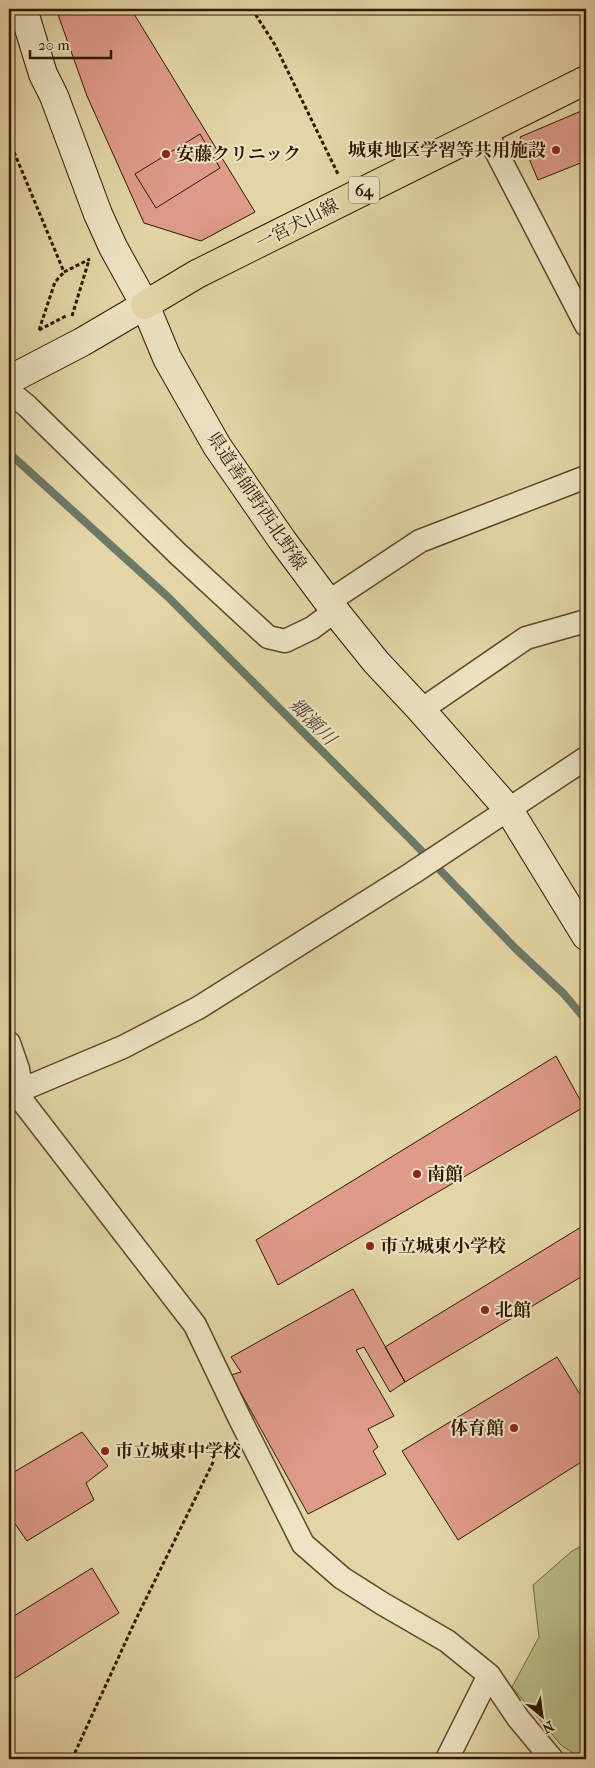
<svg xmlns="http://www.w3.org/2000/svg" width="595" height="1768" viewBox="0 0 595 1768" font-family="'IM FELL French Canon','Noto Serif JP',serif">
  <style>
    .green { fill: #b7bd84; stroke: #736a42 }
    .lines { fill: none; stroke-linecap: round; stroke-linejoin: round }
    .stream { stroke: #6c7966; stroke-width: 8 }
    .building { fill: #de9b8a; stroke: #2f1800 }
    .street-casing { stroke: #5c482a; stroke-width: 25 }
    .secondary-casing { stroke: #2f1800; stroke-width: 30 }
    .primary-casing { stroke: #2f1800; stroke-width: 30 }
    .path { stroke: #2f1800; stroke-width: 3; stroke-dasharray: 4 2.5; stroke-linecap: butt }
    .street { stroke: #ede4c5; stroke-width: 22 }
    .secondary { stroke: #ede4c5; stroke-width: 28 }
    .primary { stroke: #e3d6a6; stroke-width: 28 }
    .poi-dot { fill: #8f2418; stroke: #ede4c5; stroke-width: 2 }
    .labels { text-anchor: middle; stroke-width: 4; stroke-linejoin: round; paint-order: stroke }
    .shield { fill: #ede4c5; stroke: #68553b; stroke-width: 1 }
    .shield-label { font-size: 16px; font-weight: bold; fill: #2f1800 }
    .poi-label { font-size: 18px; font-weight: bold; fill: #2f1800; stroke: #ede4c5; text-anchor: start }
    .street-label { font-size: 18px; fill: #2f1800; stroke: #ede4c5 }
    .water-label { font-size: 19px; font-style: italic; fill: #4e4833; stroke: #ede4c5 }
  </style>
  <rect width="100%" height="100%" fill="#e3d6a6"/>
  <filter id="stains"><feTurbulence type="fractalNoise" baseFrequency=".004" numOctaves="4"/><feColorMatrix values="0 0 0 0 .2 0 0 0 0 .09 0 0 0 0 .02 0 0 0 .5 -.17"/></filter>
  <radialGradient id="worn" r=".72"><stop offset=".6" stop-color="#630" stop-opacity="0"/><stop offset="1" stop-color="#630" stop-opacity=".3"/></radialGradient>
  <path class="green" d="M586,1544V1759H582L561,1745L512,1687L539,1637L533,1585L572,1551Z"/>
  <g class="lines">
    <path class="stream" d="M9,453L168,597L412,841L516,949L563,993L586,1020"/>
  </g>
  <path class="building" d="M56,9H131L255,212L201,241L144,223L87,96Z
    M586,109V168L583,162L538,180L520,137Z
    M200,134L220,168L156,208L135,174Z
    M556,1056L584,1107L278,1285L256,1240Z
    M586,1224V1274L405,1382L385,1347Z
    M353,1289L405,1382L390,1392L364,1347L356,1350L394,1416L368,1429L378,1447L373,1451L386,1474L308,1514L231,1375L241,1372L231,1357Z
    M557,1357L586,1404V1459L458,1540L402,1451Z
    M82,1432L108,1466L86,1483L94,1500L27,1541L13,1521L9,1523V1475Z
    M92,1568L119,1613L9,1682V1619Z"/>
  <g class="lines">
    <defs>
      <path id="street" d="M485,130L586,325
        M9,391L27,406L177,553L268,637L285,641L312,628L335,611
        M328,602L420,541L586,477
        M421,710L526,638L586,621
        M9,1043L18,1069L23,1102L195,1325L239,1417L303,1544L342,1578L383,1604L447,1641L489,1675L518,1718L552,1759
        M21,1090L123,1047L198,1008L411,874L586,758
        M447,1759L489,1675"/>
      <path id="secondary" d="M23,9L43,74L54,96L98,214L113,247L145,305L167,358L217,446L282,540L335,611L376,662L421,710L509,810L586,936
        M9,380L82,342L145,305"/>
      <path id="primary" d="M145,305L197,274L586,80"/>
    </defs>
    <use href="#street" class="street-casing"/>
    <use href="#secondary" class="secondary-casing"/>
    <use href="#primary" class="primary-casing"/>
    <path class="path" d="M252,9L275,45L338,174
      M9,140L64,272L90,259
      M72,316L89,260
      M39,330L55,282L64,272
      M39,330L66,316
      M72,1759L137,1617L223,1442"/>
    <use href="#street" class="street"/>
    <use href="#secondary" class="secondary"/>
    <use href="#primary" class="primary"/>
  </g>
  <g class="poi-dot">
    <circle cx="556" cy="150" r="5"/>
    <circle cx="166" cy="154" r="5"/>
    <circle cx="417" cy="1174" r="5"/>
    <circle cx="370" cy="1246" r="5"/>
    <circle cx="485" cy="1310" r="5"/>
    <circle cx="514" cy="1428" r="5"/>
    <circle cx="105" cy="1451" r="5"/>
  </g>
  <g class="labels">
    <rect class="shield" x="349" y="176.5" width="30" height="27" rx="4"/>
    <g class="shield-label">
      <text x="364" y="196">64</text>
    </g>
    <g class="poi-label">
      <text x="546" y="156" text-anchor="end">城東地区学習等共用施設</text>
      <text x="176" y="160">安藤クリニック</text>
      <text x="427" y="1180">南館</text>
      <text x="380" y="1252">市立城東小学校</text>
      <text x="495" y="1316">北館</text>
      <text x="504" y="1434" text-anchor="end">体育館</text>
      <text x="115" y="1457">市立城東中学校</text>
    </g>
    <g class="street-label">
      <text transform="translate(297 224) rotate(-27)" y="6">一宮犬山線</text>
      <text transform="translate(257 501) rotate(56)" y="6">県道善師野西北野線</text>
    </g>
    <g class="water-label">
      <text transform="translate(313 721) rotate(45)" y="7">郷瀬川</text>
    </g>
  </g>
  <rect width="595" height="1768" fill="none" stroke="#e3d6a6" stroke-width="30"/>
  <rect x="10" y="10" width="575" height="1748" fill="none" stroke="#2f1800" stroke-width="2.5"/>
  <rect x="15" y="15" width="565" height="1738" fill="none" stroke="#2f1800"/>
  <g transform="translate(542 1716) rotate(151)" stroke="#ede4c5" stroke-width="4" paint-order="stroke">
  <path d="M0-4L9 19L0 12L-9 19Z" fill="#2f1800"/>
  <text y="-8" font-size="14" font-weight="bold" text-anchor="middle" fill="#2f1800">N</text>
  </g>
  <path d="M30 50v8h81v-8" fill="none" stroke="#2f1800" stroke-width="2.5"/>
  <text x="38" y="50" font-size="15" fill="#2f1800" stroke="#ede4c5" stroke-width="4" paint-order="stroke">20 m</text>
  <rect width="100%" height="100%" filter="url(#stains)"/>
  <rect width="100%" height="100%" fill="url(#worn)"/>
</svg>
